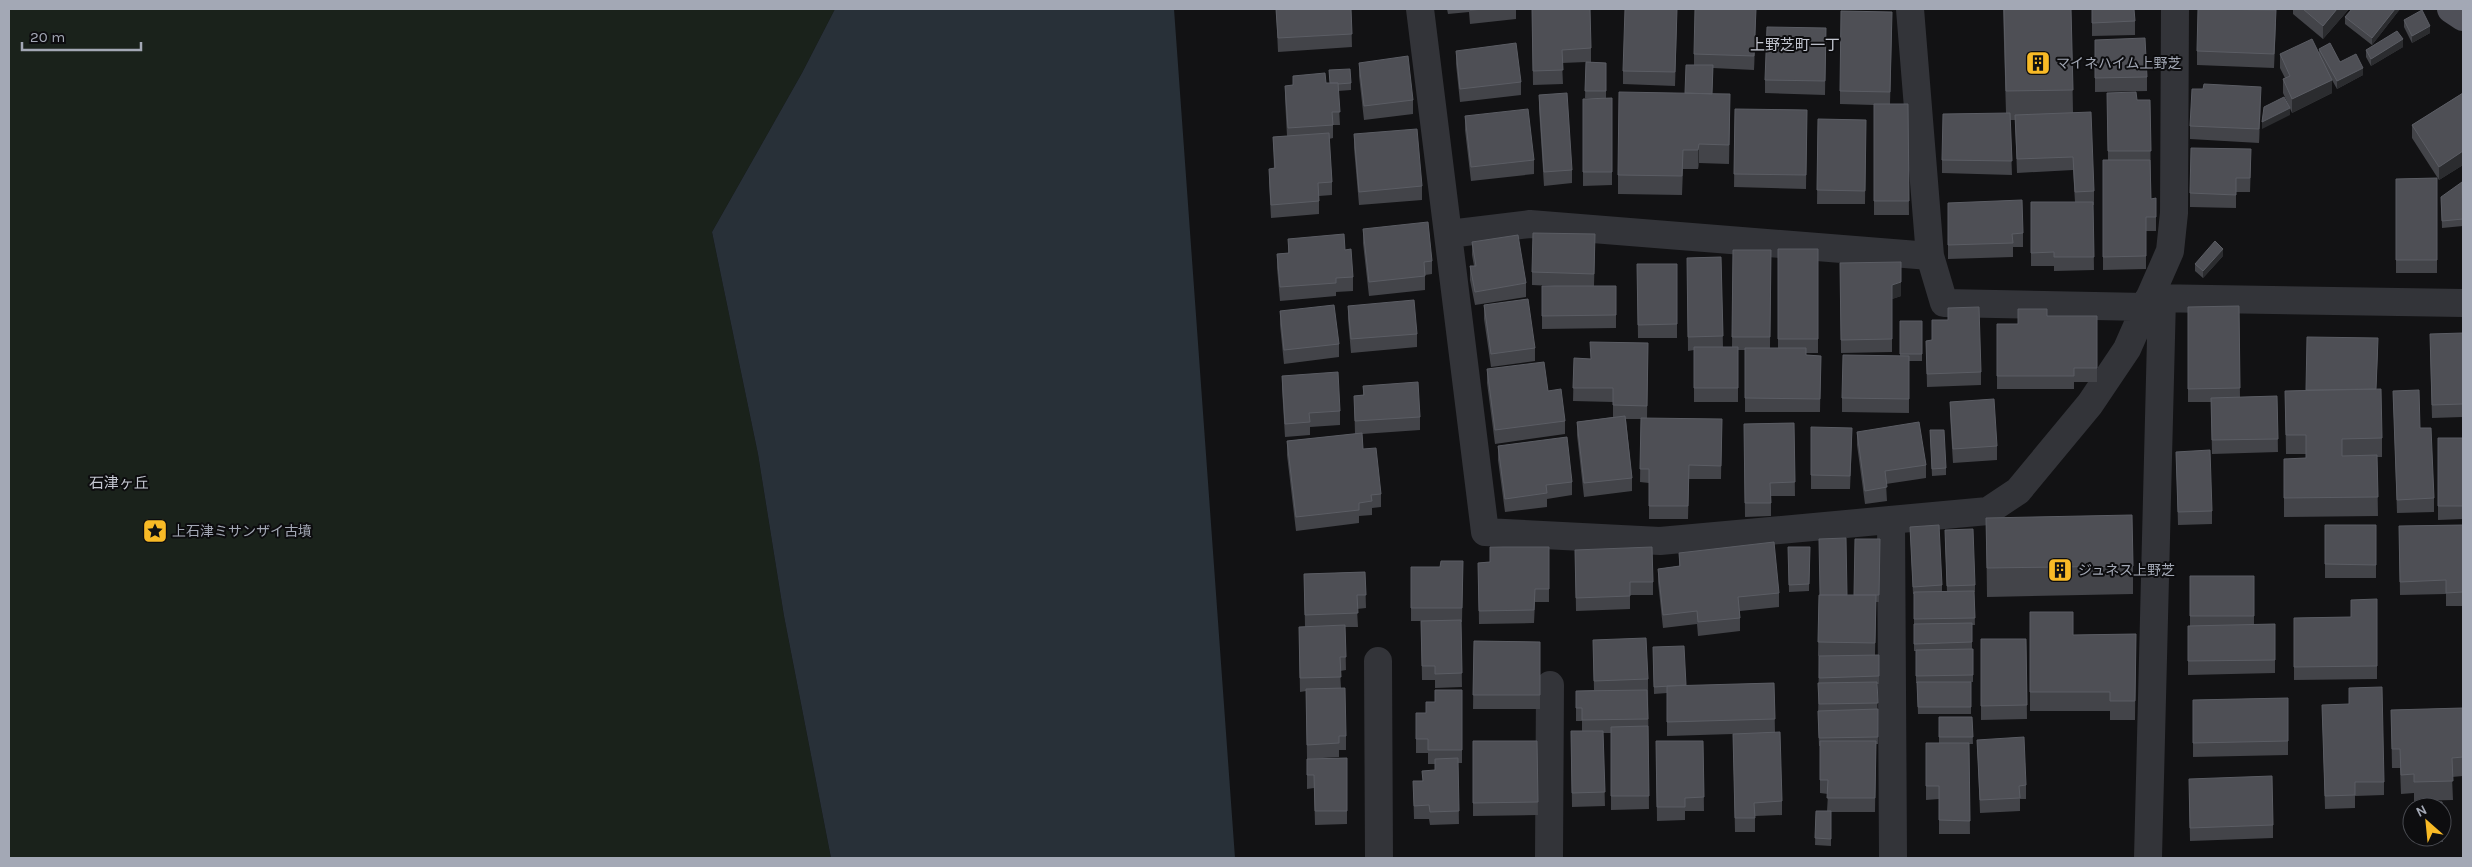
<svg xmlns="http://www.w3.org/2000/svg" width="2472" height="867" viewBox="0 0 2472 867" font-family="Karla,'Noto Sans JP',sans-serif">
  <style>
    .green { fill: #1a221b }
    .water { fill: #283038 }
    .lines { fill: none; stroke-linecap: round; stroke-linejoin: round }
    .minor { stroke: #333439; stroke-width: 28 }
    .major { stroke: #4f5058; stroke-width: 28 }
    .wall { fill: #434449 }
    .shaded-wall { fill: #2b2c2f }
    .building { fill: #4e4f55; stroke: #5b5d64 }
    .labels { text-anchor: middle; stroke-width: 4; stroke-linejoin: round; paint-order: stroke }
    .poi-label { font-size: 14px; fill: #a3a8b5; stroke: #0d0d0f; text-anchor: start }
    .neighbourhood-label { font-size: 15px; fill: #c4c7d1; stroke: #0d0d0f }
  </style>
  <rect width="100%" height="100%" fill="#121214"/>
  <path class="green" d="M9,9H835L802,73L712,232L758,454L784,616L831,858H9Z"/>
  <path class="water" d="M835,9H1174L1235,858H831L784,616L758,454L712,232L802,73Z"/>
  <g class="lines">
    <path class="minor" d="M1420,9L1485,532L1660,541L1988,511L2018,491L2090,404L2127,349L2170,251L2174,213L2175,9
      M1910,9L1930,256
      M1449,234L1530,224L1930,256L1944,303L2145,307
      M2149,298L2463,303
      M1891,520L1893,858
      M1378,661L1379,858
      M1549,858L1550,685
      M2148,858L2162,298"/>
    <path class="major" d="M2451,9L2463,17"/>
  </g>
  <path class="wall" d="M1276,9H1351L1352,47L1278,52Z
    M1447,9H1516V19L1470,24L1469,12L1448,14Z
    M1532,9L1591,48V62L1606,63V98H1585L1586,62L1562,63L1563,84L1533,85Z
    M2003,9H2071L2073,112L2094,191V205H2093L2094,270L2054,271V266H2031V202H2075L2073,170L2017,173L2015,120H2010L2012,175L1942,173V160L2006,113Z
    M2092,9L2135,21V35L2092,36Z
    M2293,9H2349L2323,39L2293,14Z
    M2352,9H2400L2372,45L2345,24V17Z
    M1756,18L1754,70L1713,68L1712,94L1730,113L1729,164L1699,163L1698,169H1683L1682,195L1618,194V175L1685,93L1694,65V54Z
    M2404,20L2430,33L2412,43L2404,27Z
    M1677,22L1675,86L1623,84V71Z
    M2276,23L2274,68L2197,65V51Z
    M1892,26L1890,104H1908L1909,215H1874V105L1840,104V91Z
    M1826,28L1825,95L1765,93V80Z
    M2095,40L2147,77V91L2095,92Z
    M2403,47L2371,66L2366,57V50Z
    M2319,49L2340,62L2363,75L2337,89L2327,71L2332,93L2292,113L2283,93V79L2285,78L2280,68V54L2319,55Z
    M1456,51L1521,82V95L1460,102L1456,64Z
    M1359,63L1413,100V114L1364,120L1359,76Z
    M1329,70L1351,83V90L1338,91L1340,125H1333V138L1329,139L1332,182V195L1319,196V214L1271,218L1269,182V169H1274L1273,137L1287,136L1285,99V86L1293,85V76L1326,83H1330Z
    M2203,89L2261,101L2259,143L2190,139V126Z
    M2107,93L2137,100H2150L2151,199L2156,198V231H2146V269L2103,270V160H2108Z
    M2463,93V165L2439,180L2412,138V125Z
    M1539,95L1572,170V183L1544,186L1539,109Z
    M1612,98V185L1583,186V99Z
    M1735,109L1807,110L1806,189L1734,187Z
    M1465,116L1534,160V174L1471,181L1465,130Z
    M1818,119L1866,120L1865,204H1817Z
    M1354,134L1422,186V200L1359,205L1354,148Z
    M2251,163L2250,192H2236V208L2190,207V193Z
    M2437,178V273H2396V179Z
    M2441,197L2463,215V226L2442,228Z
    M1948,203L2023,233V247H2013V257L1948,259Z
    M1363,229L1432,261V274L1425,275V290L1369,296L1363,243Z
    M1288,239L1345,250L1353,277V291L1336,292V296L1280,301L1277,268V254L1288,253Z
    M1472,242L1526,283V297L1475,305L1470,280V266H1474L1472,255Z
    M1595,247L1594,286H1616V328L1542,329V286H1554L1532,285V272Z
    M1778,249H1818V353H1806V355L1821,356L1820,412H1745V350H1738V402H1694V350L1688,351L1687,258L1721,257L1723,347H1732L1733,250H1771L1770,348H1778Z
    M2223,256L2203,278L2195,271V264Z
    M1840,263L1901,296L1892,299V352L1841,353Z
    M1637,264H1677V338H1638Z
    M1484,305L1535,348V361L1491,367L1484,319Z
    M1348,306L1417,334V347L1351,353L1348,319Z
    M2239,306L2240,397L2277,396L2278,452L2212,454L2211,402H2188V307Z
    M1280,311L1339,344V357L1284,364L1280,325Z
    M2047,316H2097V382H2074V389H1997V324H2018Z
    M1932,320H1948L1981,372V385L1927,387L1926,341L1932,340Z
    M1900,321H1922V361H1909V413L1842,412V398L1900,356Z
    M2463,333V417L2432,418L2430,347Z
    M1648,343L1647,419H1722L1721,479H1689L1688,519H1649V483L1640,482L1641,419H1626L1632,478V491L1584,497L1577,435V422L1613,417V402L1573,401L1574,358L1591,359Z
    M2378,352L2376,389L2382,438V457H2377L2378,516L2284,517V459L2306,458V454H2286L2285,391L2306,390Z
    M1487,369L1548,391L1565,421V434L1495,444L1487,383Z
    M1282,376L1340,411V425L1310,427V435L1285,437L1282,389Z
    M1363,386L1420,417V430L1362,434L1363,449L1381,494V507L1372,508V515L1359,516V523L1296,531L1287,455V441L1355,434L1354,396L1363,395Z
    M2393,391L2434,498V512L2397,513Z
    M1950,402L1997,446V460L1953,463L1950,415Z
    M1794,423L1795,496H1771V516L1745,517L1744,424Z
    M1811,427L1852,441L1850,489H1811Z
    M1930,430L1946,468V475L1932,476Z
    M1857,432L1926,465V478L1886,484L1887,501L1865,504L1857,445Z
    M2438,438H2463V519L2438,520Z
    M1498,446L1572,482V495L1547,499V507L1505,512L1498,460Z
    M2176,452L2212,511V524L2178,525Z
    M1986,518L2133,566V594L1987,597Z
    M2325,525H2376V578H2325Z
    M2463,525V606H2446V594L2400,595L2399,526Z
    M1910,527L1942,585V592H1947L1945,537L1975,585V592H1974L1975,625H1972V649H1973V682H1946H1971V714H1918L1917,683H1916V651H1914V594H1913Z
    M1880,539L1879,602H1876L1875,655H1879V684H1877L1878,744H1876L1875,812H1831V846L1815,845L1816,811H1827L1828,794L1820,793V746H1819L1818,718L1819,656H1836H1818L1819,595H1854Z
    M1549,547V602H1535L1534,623L1479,624L1478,563L1490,562Z
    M1788,547H1810L1809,591L1789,592Z
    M1575,550L1653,582V595H1630V609L1576,611Z
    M1679,553L1779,593V607L1740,611V631L1698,636L1697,624L1663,628L1658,582V569L1679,566Z
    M1463,561L1462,622H1461L1462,687L1435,688V680H1422L1421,621H1411V567H1440Z
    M1365,572L1366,608L1357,609L1358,627H1345L1346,670L1340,671L1341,688L1346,736V750H1339V757L1307,759L1306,691L1300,692L1299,640V627H1305L1304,574Z
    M2190,576H2254V625L2275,624V673L2188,675V626H2190Z
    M2377,599V679L2294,680V618L2351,617Z
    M2030,612L2073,635L2136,634L2135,720H2110V711H2030Z
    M1981,639H2026L2027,719L1981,720Z
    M1593,640L1648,679L1649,809L1611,810V733H1603L1605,806L1572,807L1571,731H1582V721H1576V691L1594,690Z
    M1474,641L1540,642V709H1473Z
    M1653,647L1686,686L1774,683L1775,732L1782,801V815L1755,816V832H1735L1733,734L1667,736V693L1654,694Z
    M1462,690V763H1458L1459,824L1430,825L1429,819H1414L1413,781H1422L1435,770V764H1428V753H1416V713H1426L1435,702Z
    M2288,698V755L2193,757V700Z
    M2322,705L2384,782V795L2355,796V808L2325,809Z
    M2463,708V776L2452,777L2453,800L2414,801V793L2401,794L2400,768H2392L2391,710Z
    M1939,717H1972L1973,744H1969L1970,834H1939V799L1926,800V743H1939Z
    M1977,740L2026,785V799H2020V811L1980,813Z
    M1473,741H1537L1538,815L1473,816Z
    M1656,741H1703L1704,811H1685V820L1657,821Z
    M1347,758V824L1315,825L1314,788L1307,789V759Z
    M2189,793L2273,825V838L2190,841Z
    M2442,802L2443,842H2413V837H2442Z"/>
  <path class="shaded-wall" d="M1756,9V18L1754,70V56Z
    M2337,9H2349L2323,39V26Z
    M2395,9H2400L2372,45V38Z
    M2430,26V33L2412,43V36Z
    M2403,39V47L2371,66V59Z
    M2363,68V75L2337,89V81Z
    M2332,80V93L2292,113V99Z
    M2261,87V101L2259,143V129Z
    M2290,108V115L2262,129V122Z
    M1699,144V163L1698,169V150Z
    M2463,151V165L2439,180V167Z
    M2223,249V256L2203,278V271Z
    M1901,282V296L1892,299V285Z"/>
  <path class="building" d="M1276,9H1351L1352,34L1278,38Z
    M1470,9H1487L1470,10Z
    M1532,9H1590L1591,48L1562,50L1563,70L1533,71Z
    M1625,9H1677L1675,72L1623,71Z
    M1695,9H1756L1754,56L1694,54Z
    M2004,9H2071L2073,90L2006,91Z
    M2092,9H2134L2135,21L2092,23Z
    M2198,9L2276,10L2274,54L2197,51Z
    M2303,9H2337L2323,26Z
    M2352,9H2395L2372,38L2345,17Z
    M2422,10L2430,26L2412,36L2404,20Z
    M1841,11L1892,12L1890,92L1840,91Z
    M1767,27L1826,28L1825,81L1765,80Z
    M2397,31L2403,39L2371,59L2366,50Z
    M2145,38L2147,77L2095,78V40Z
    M2312,39L2332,80L2292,99L2283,79L2290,76L2280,54Z
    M1516,43L1521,82L1460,89L1456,51Z
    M2330,43L2340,62L2356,54L2363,68L2337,81L2319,49Z
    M1408,56L1413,100L1364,106L1359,63Z
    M1586,62L1606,63V91H1585Z
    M1686,65H1713L1712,94L1685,93Z
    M1350,69L1351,83L1338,84V83H1330L1329,70Z
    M1325,73L1326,83H1338L1340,112H1332L1333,125L1288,128L1285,86L1293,85V76Z
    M2204,84L2261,87L2259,129L2190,126L2192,89H2203Z
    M1619,92L1730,94L1729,145L1699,144L1698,150H1683L1682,176L1618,175Z
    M2136,92L2137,100H2150L2151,151H2108L2107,93Z
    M1567,93L1572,170L1544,172L1539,95Z
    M2463,93V151L2439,167L2412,125Z
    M2284,97L2290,108L2262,122L2264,107Z
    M1612,98V172H1583V99Z
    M1874,104H1908L1909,201H1874Z
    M1528,109L1534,160L1471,167L1465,116Z
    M1735,109L1807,110L1806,175L1734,174Z
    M2091,112L2094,191L2075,192L2073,157L2017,159L2015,115Z
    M2010,113L2012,161L1942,160L1943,114Z
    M1818,119L1866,120L1865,191L1817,190Z
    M1417,129L1422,186L1359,192L1354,134Z
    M1329,133L1332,182L1318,183L1319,201L1271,205L1269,169L1275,168L1273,137Z
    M2191,148L2251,149L2250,178H2236V195L2190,193Z
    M2103,160H2150L2151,199L2156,198V217H2146V256L2103,257Z
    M2437,178V260H2396V179Z
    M2462,182L2463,219L2442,221L2441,197Z
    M2022,200L2023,233L2012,234L2013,243L1948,245V203Z
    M2031,202H2093L2094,257H2054V252L2031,253Z
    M1428,222L1432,261L1424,262L1425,276L1369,282L1363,229Z
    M1533,233L1595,234L1594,274L1532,272Z
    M1344,234L1345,250L1351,249L1353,277L1336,278V283L1280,287L1277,254L1289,253L1288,239Z
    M1518,235L1526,283L1475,292L1470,266H1476L1472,242Z
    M2215,241L2223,249L2203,271L2195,264Z
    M1778,249H1818V339H1778Z
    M1733,250H1771L1770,337H1732Z
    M1721,257L1723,336L1688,337L1687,258Z
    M1901,262V282L1892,285V339L1841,340L1840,263Z
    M1637,264H1677V324L1638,325Z
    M1542,286H1616V315L1542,316Z
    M1528,299L1535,348L1491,354L1484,305Z
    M1414,300L1417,334L1351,339L1348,306Z
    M1334,305L1339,344L1284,350L1280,311Z
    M2239,306L2240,388L2188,389V307Z
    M1979,307L1981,372L1927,374L1926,341L1932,340V320H1948V308Z
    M2018,309H2047V316H2097V368H2074V376H1997V324H2018Z
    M1900,321H1922V354H1900Z
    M2463,333V404L2432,405L2430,334Z
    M2307,337L2378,338L2376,389L2306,390Z
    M1590,342L1648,343L1647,406L1613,405V388H1573L1574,358L1591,359Z
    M1694,347H1738V388H1694Z
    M1745,348H1806V355L1821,356L1820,399L1745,398Z
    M1843,355L1909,356V399L1842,398Z
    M1544,362L1548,391L1561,389L1565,421L1495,430L1487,369Z
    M1338,372L1340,411L1309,413L1310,422L1285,424L1282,376Z
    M1418,382L1420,417L1355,421L1354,396L1364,395L1363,386Z
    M2381,389L2382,438L2342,439V456L2377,455L2378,497L2284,498V459L2306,458V435H2286L2285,391Z
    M2419,390L2420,428H2431L2434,498L2397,500L2393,391Z
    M2277,396L2278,439L2212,440L2211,398Z
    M1994,399L1997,446L1953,449L1950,402Z
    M1625,416L1632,478L1584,483L1577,422Z
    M1641,418L1722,419L1721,466L1689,465L1688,506H1649V469H1640Z
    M1919,422L1926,465L1885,471L1887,487L1865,491L1857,432Z
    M1794,423L1795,482L1770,483L1771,503H1745L1744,424Z
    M1811,427L1852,428L1850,476L1811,475Z
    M1930,430H1944L1946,468L1932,469Z
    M1362,433L1363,449L1376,448L1381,494L1371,495L1372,501L1359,503V510L1296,517L1287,441Z
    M1567,437L1572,482L1546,485L1547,493L1505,499L1498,446Z
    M2438,438H2463V506H2438Z
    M2210,450L2212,511L2178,512L2176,452Z
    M2132,515L2133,566L1987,568L1986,518Z
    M1939,525L1942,585L1913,587L1910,527Z
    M2325,525H2376V565L2325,564Z
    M2463,525V592L2446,593V580L2400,582L2399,526Z
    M1973,529L1975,585L1947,586L1945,530Z
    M1846,538L1847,595H1820L1819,539Z
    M1855,539H1880L1879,595H1854Z
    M1774,542L1779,593L1738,597L1740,618L1698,622L1697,611L1663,615L1658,569L1680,566L1679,553Z
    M1490,547H1549V589H1535L1534,610L1479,611L1478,563L1490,562Z
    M1652,547L1653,582H1630V596L1576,598L1575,550Z
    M1788,547H1810L1809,584L1789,585Z
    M1441,561H1463L1462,608H1411V567H1440Z
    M1365,572L1366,595H1357L1358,613L1305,615L1304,574Z
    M2190,576H2254V616H2190Z
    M1974,591L1975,618L1914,619V592Z
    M1819,595H1876L1875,643L1818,642Z
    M2377,599V666L2294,667V618L2351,617V600Z
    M2030,612H2073V635L2136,634L2135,701H2110V692H2030Z
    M1461,620L1462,673L1435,674V666H1422L1421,621Z
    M1972,623V642L1914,644V624Z
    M2275,624V660L2188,661V626Z
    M1345,625L1346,657H1340L1341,677L1300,678L1299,627Z
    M1646,638L1648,679L1594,681L1593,640Z
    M1981,639H2026L2027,705L1981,706Z
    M1474,641L1540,642V695H1473Z
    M1684,646L1686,685L1654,687L1653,647Z
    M1973,649V675L1916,676V650Z
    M1879,655V676L1819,678V656Z
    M1877,682L1878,703L1819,704L1818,683Z
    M1917,682H1971V707H1918Z
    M1774,683L1775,719L1667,722V686Z
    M2382,687L2384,782H2355V795L2325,796L2322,705L2349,704V688Z
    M1345,688L1346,736H1339V743L1307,745L1306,689Z
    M1435,690H1462V750H1428V739H1416V713H1426V702H1435Z
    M1647,690L1648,719L1582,720V708H1576V691Z
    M2288,698V741L2193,743V700Z
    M2463,708V757L2452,758L2453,781L2414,782V774L2401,775L2400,749H2392L2391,710Z
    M1878,709V737L1819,738L1818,711Z
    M1939,717H1972L1973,737H1939Z
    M1648,726L1649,796H1611V727Z
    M1571,731H1603L1605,792L1572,793Z
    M1780,732L1782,801L1754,803L1755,818H1735L1733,734Z
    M2024,737L2026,785L2019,786L2020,798L1980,800L1977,740Z
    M1473,741H1537L1538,802L1473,803Z
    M1656,741H1703L1704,797L1685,798V807H1657Z
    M1820,741H1876L1875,798H1827L1828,780H1820Z
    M1926,743H1969L1970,821L1939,820V786H1926Z
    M1347,758V811H1315L1314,775H1307V759Z
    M1458,758L1459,811L1430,812L1429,805L1414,806L1413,781H1423L1422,771L1435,770V759Z
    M2272,776L2273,825L2190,828L2189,779Z
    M2442,802L2443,834H2442V807H2412V803Z
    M1816,811H1831V839L1815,838Z"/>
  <defs>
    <symbol id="building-square" viewBox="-11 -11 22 22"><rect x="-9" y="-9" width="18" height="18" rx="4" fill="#f8ba26" stroke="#0d0d0f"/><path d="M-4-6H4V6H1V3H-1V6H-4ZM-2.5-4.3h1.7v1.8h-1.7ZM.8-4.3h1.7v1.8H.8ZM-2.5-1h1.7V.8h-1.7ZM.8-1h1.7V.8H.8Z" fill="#111"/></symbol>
    <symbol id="sight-square" viewBox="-11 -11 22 22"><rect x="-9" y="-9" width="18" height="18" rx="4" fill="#f8ba26" stroke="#0d0d0f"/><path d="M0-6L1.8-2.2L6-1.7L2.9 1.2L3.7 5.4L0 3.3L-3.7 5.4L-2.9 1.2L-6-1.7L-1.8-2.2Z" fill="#111"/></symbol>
  </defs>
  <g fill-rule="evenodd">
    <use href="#building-square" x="2024" y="49" width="28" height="28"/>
    <use href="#sight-square" x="141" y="517" width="28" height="28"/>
    <use href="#building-square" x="2046" y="556" width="28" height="28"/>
  </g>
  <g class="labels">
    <g class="poi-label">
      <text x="2056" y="68">マイネハイム上野芝</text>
      <text x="172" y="536">上石津ミサンザイ古墳</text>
      <text x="2078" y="575">ジュネス上野芝</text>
    </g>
    <g class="neighbourhood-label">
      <text x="1795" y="50">上野芝町一丁</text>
      <text x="119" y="488">石津ヶ丘</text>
    </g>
  </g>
  <rect width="2472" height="867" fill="none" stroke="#a3a8b5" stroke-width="20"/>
  <g transform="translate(2427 822) rotate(333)"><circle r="24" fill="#0d0d0f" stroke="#494b51"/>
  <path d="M0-4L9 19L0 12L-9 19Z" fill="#f8ba26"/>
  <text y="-8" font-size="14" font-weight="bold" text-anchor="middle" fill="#a3a8b5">N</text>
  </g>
  <path d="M22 42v8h119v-8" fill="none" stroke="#a3a8b5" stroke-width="2.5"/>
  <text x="30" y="42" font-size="15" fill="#a3a8b5" stroke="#0d0d0f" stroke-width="4" paint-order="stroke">20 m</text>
</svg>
